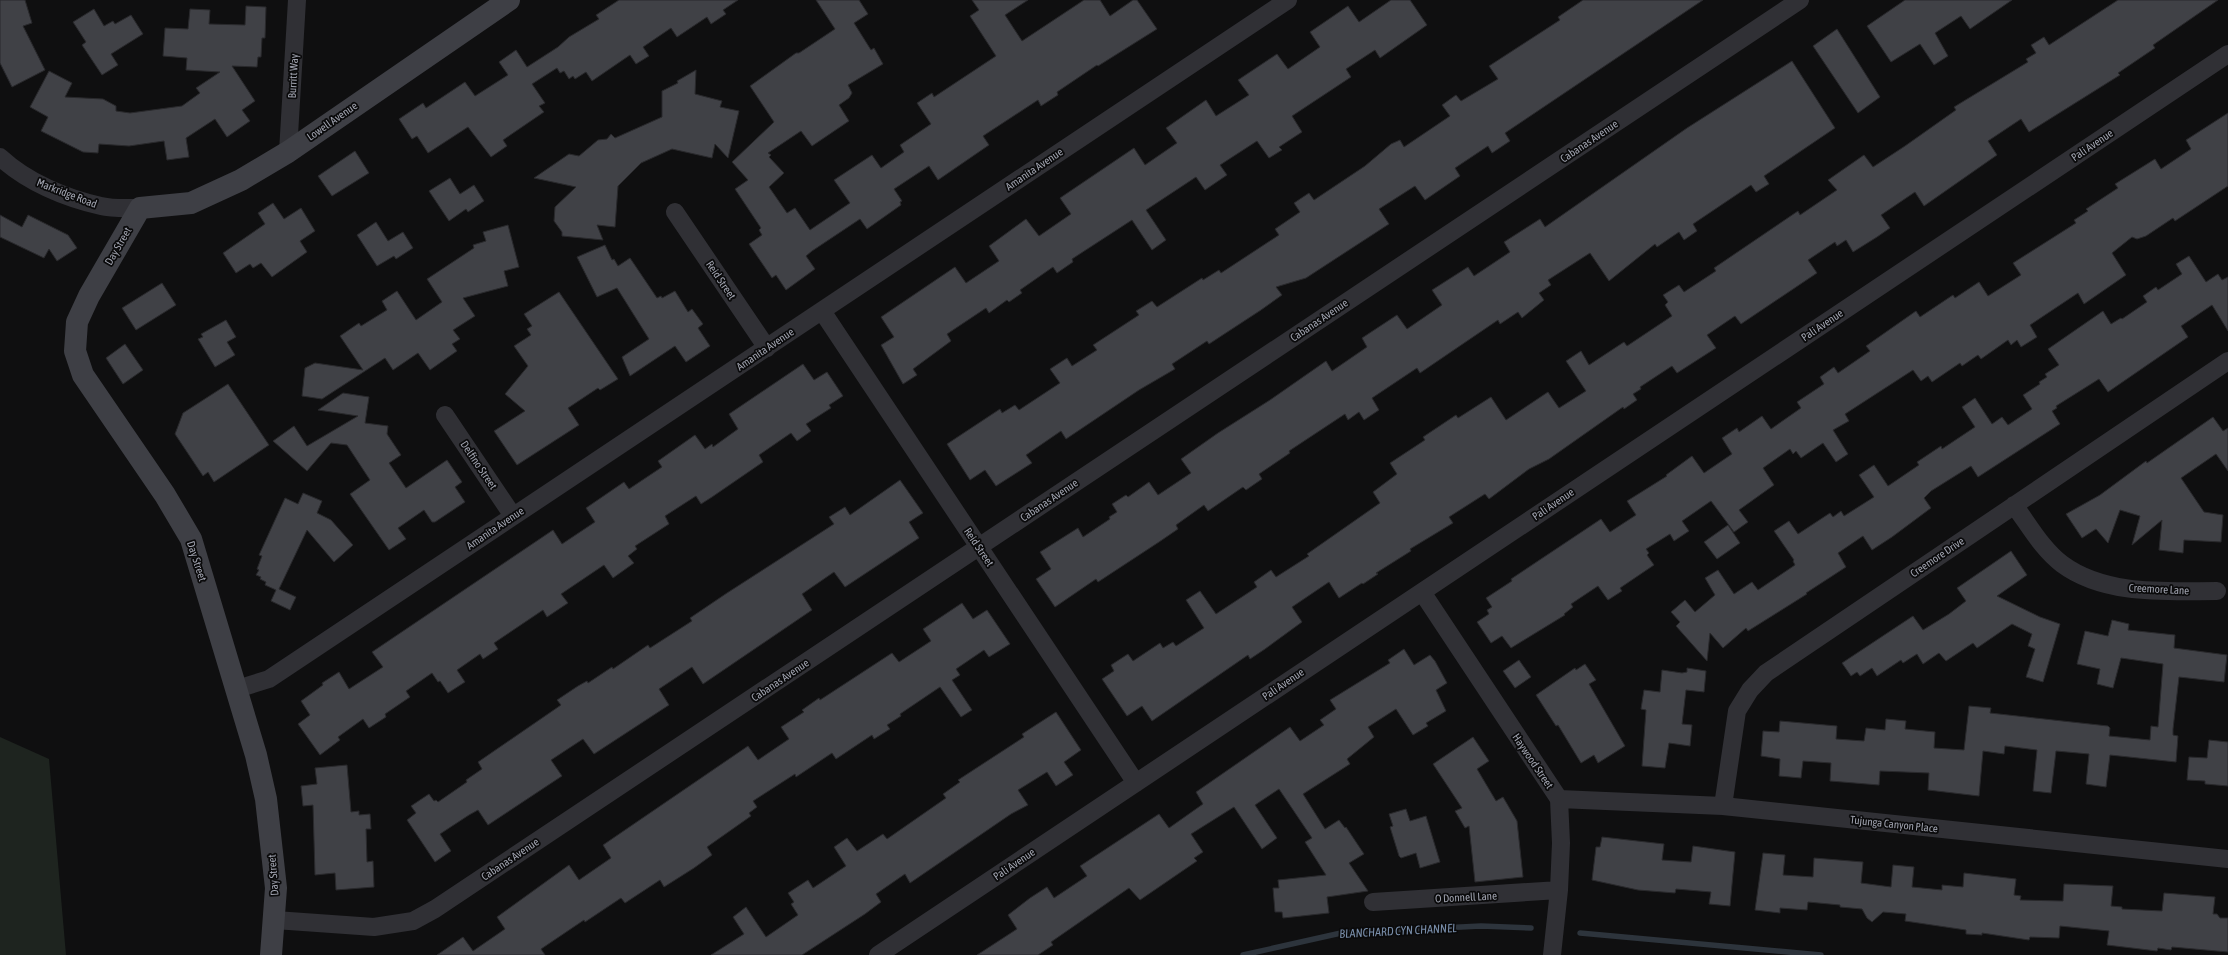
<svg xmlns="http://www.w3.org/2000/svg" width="2228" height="955" viewBox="0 0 2228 955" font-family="'Asap Condensed',sans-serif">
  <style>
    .green { fill: #1e241f }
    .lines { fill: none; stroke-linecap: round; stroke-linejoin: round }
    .stream { stroke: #2d343c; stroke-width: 5.5 }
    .building { fill: #404146; stroke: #29292c }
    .street { stroke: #303035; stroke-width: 18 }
    .secondary { stroke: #3e3f45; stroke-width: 22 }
    .labels { text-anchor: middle; stroke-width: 3.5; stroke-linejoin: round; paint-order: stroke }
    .street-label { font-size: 11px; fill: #a1a4b0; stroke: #0a0a0b }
    .water-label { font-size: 12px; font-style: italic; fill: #798eaa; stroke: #0a0a0b }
  </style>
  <rect width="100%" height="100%" fill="#0f0f10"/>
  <path class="green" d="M0,737L49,759L66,955H0Z"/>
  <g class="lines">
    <path class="stream" d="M1580,933L1821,955
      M1243,955L1341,933L1481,926L1531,928"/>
  </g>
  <path class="building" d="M0,0H25L32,23L23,26L45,70L12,87L0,63Z
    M619,0H738L723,10L726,14L711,24L707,17L677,37L671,28L643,47L649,56L636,64L630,55L592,81L586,72L575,79L573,76L569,79L564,71L560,73L557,68L532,84L545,103L539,106L544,112L503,140L507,146L491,157L468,127L428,153L417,136L412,139L399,119L423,103L426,108L465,82L475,96L508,75L499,62L516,50L527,67L558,47L569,37L599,19L596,15Z
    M816,0H859L868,14L854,23L871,50L874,48L883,64L848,85L852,93L849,98L839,105L849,121L812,146L801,131L768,153L771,155L769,157L784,173L769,187L787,213L795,208L810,230L850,203L834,180L872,155L881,168L904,152L900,145L931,124L917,103L932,93L934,97L996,56L970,16L979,10L972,0H1028L1005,15L1022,41L1084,0H1100L1110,16L1133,0H1137L1157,29L1098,66L1097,65L1057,92L1058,95L1041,106L1038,100L983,136L989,145L938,180L929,166L894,189L902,201L900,202L901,205L867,229L860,219L812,251L806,256L815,269L786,290L776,275L772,278L749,244L762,235L759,230L761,228L735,189L748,180L732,162L774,122L750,86L796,53H799L835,29Z
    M1391,0H1410L1427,25L1380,58L1375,50L1346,69L1351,77L1292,116L1302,132L1279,147L1282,150L1269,158L1257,141L1220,165L1227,175L1205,190L1196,177L1146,210L1166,240L1152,250L1132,220L1072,259L1073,262L1057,273L1053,267L1020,290L1022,293L1009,302L1007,300L989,313L986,308L947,334L951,341L913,369L917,375L903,384L881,345L894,337L881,317L955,267L966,283L999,261L989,246L1026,219L1039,236L1071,214L1060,198L1134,148L1145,165L1177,143L1166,128L1206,100L1216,116L1249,95L1238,80L1277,54L1288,69L1320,47L1310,32L1348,6L1359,22Z
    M1583,0H1703L1505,133L1510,141L1492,153L1488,146L1455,168L1460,176L1425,200L1415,186L1379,209L1389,224L1306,278L1276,287L1282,295L1261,310L1209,344L1207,341L1172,364L1175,369L1139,390L1066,439L1061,431L1026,455L1032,463L996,486L985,470L970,480L947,444L1000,409L1002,413L1015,405L1019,410L1060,383L1050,369L1067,358L1072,366L1097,350L1093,345L1139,315L1136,311L1152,301L1157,307L1202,278L1203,280L1219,270L1221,273L1279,235L1275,229L1300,212L1294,203L1309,193L1314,200L1365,166L1391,144L1400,140L1404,147L1450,116L1442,105L1456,95L1461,101L1498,79L1489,66L1560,20L1558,17Z
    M1905,0H2012L1970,29L1961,16L1935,33L1948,56L1934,65L1920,44L1891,62L1867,26Z
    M2118,0H2218L2153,45L2155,48L2118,73L2120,75L2029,132L2021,119L1988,141L1997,155L1924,206L1915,192L1881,215L1890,228L1877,237L1853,252L1846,240L1837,246L1835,242L1808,260L1817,273L1741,324L1735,316L1707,335L1716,348L1677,373L1672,366L1640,387L1641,389L1633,394L1637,400L1624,409L1623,407L1549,459L1529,469L1489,499L1485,494L1449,517L1453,523L1410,549L1411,551L1376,573L1378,574L1363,584L1362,583L1339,598L1329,582L1292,607L1302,622L1265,649L1250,659L1248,655L1152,721L1142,706L1127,716L1102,679L1114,671L1111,665L1128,654L1133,661L1160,643L1163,648L1173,642L1176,646L1204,628L1186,600L1200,591L1216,614L1257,587L1254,582L1271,570L1276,577L1309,556L1307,554L1380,503L1373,492L1397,474L1390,463L1425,440L1423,437L1456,415L1458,418L1491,397L1506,420L1548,392L1559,408L1586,391L1566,361L1581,351L1589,365L1624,342L1627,346L1672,316L1665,305L1668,302L1663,295L1679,285L1684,292L1716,271L1714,268L1798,211L1800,215L1837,190L1828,180L1864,155L1873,167L1905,146L1956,110L1954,107L2028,62L2026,59L2036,53L2031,45L2044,37L2049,45Z
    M246,6L266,7L265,38H262L261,57H258L257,67L232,66L255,101L242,110L250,121L227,137L215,119L186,138L189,157L167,160L164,141L129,146L99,144L98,153L83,152L41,131L48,117L30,107L49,71L72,83L65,97L103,99L116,106V111L130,113L182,106L200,93L196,88L220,72L186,70L187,58L163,56L165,28L188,29L190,9L210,10L209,24L245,25Z
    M94,9L104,26L113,21L115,24L131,15L143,34L111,54L118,65L102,75L82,45L86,42L73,22Z
    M1837,29L1880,97L1858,113L1813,46Z
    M1792,61L1835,128L1764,176L1769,184L1756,192L1751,185L1693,224L1697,231L1684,240L1679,232L1657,247L1655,244L1609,281L1590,253L1548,280L1551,285L1539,293L1544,300L1522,318L1518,312L1500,324L1498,320L1420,373L1417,368L1372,398L1379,410L1364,420L1359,412L1348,420L1345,414L1289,451L1290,453L1259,474L1262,479L1246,490L1243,487L1208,511L1204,505L1176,525L1178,529L1159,542L1098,582L1096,579L1055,607L1036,579L1051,569L1040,552L1078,528L1083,537L1110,519L1109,517L1117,512L1112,504L1126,495L1128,497L1149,482L1158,495L1191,473L1181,459L1218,433L1270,400L1326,361L1332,371L1367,347L1362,338L1397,315L1407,329L1442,305L1432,290L1468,267L1474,276L1510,252L1504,242L1540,219L1545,227L1687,128Z
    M696,70L695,94L722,101L720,107L739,111L728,158L715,144L712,158L672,149L641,163L618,186L615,227L597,225L603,240L562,236V232L554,221L555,207L576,187L534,178L569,154L579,156L598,140L607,139L611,134L615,138L662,117V91L678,83L677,81Z
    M2228,113V186L2175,221L2173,218L2146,236L2137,239L2132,237L2112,253L2126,275L2084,304L2078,293L2030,325L2037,337L2021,347L2017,340L2011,345L2008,340L1981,359L1978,355L1962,366L1960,363L1932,382L1928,376L1921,381L1913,370L1845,414L1849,421L1833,430L1848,454L1836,462L1823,443L1801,458L1796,451L1793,454L1790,449L1763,468L1774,485L1739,510L1748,522L1734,532L1711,501L1682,521L1689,531L1674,541L1670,534L1646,549L1649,553L1647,555L1654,565L1620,588L1622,591L1608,600L1598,586L1571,604L1573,607L1564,614L1565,615L1511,648L1502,636L1491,643L1477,622L1489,614L1487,610L1492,607L1486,598L1512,581L1511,579L1601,519L1610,532L1636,515L1627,501L1667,476L1666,475L1692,456L1704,473L1732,454L1722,438L1737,428L1739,432L1762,416L1771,429L1801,408L1797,402L1824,384L1820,377L1834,367L1838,373L1870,351L1866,346L1916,311L1920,317L1953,295L1955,298L1979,282L1988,296L2021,275L2013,263L2076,223L2074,220L2088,211L2086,209L2118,188L2115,184L2155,159L2161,169L2191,149L2186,140Z
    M355,151L369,173L332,196L318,176Z
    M450,178L460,194L474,185L484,201L468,212L466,209L449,221L429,191Z
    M273,203L284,219L301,208L315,231L300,241L307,252L272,277L261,263L253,268L250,264L236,273L223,253L265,224L258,213Z
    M0,215L22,227L28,215L68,235L77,248L57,261L49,249L44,258L0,237Z
    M376,222L388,241L403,232L413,248L396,259L394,256L377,266L357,235Z
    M508,225L519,267L504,271L508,286L463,298L475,316L453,330L460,339L452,344L457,351L430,370L418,353L393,370L385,358L322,399L302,396L305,368L315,363L363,370L340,336L359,323L361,326L387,310L382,301L397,291L416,320L442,302L427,279L474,248L473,245L486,241L483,232Z
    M605,245L612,260L614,259L618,266L630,258L657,298L661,296L662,298L675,291L688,312L692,309L703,324L698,328L710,346L686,362L675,346L630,376L622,357L649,339L617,288L597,297L577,257Z
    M2189,256L2206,282L2218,274L2222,280L2228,277V331L2212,305L2181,326L2188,337L2108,392L2099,379L2056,406L2057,408L2052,411L2060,424L1978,477L1971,466L1931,491L1924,498L1931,508L1892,537L1872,550L1863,536L1838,553L1846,567L1806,593L1807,594L1748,631L1746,628L1723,648L1710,633L1707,661L1676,626L1680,622L1671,612L1685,600L1695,612L1715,595L1705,578L1718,570L1734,594L1752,582L1758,590L1795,565L1793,561L1794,560L1774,531L1789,521L1798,534L1830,513L1833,517L1841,511L1844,516L1874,497L1859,475L1874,465L1888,486L1919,465L1917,462L1941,446L1942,449L1975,427L1962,407L1975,398L1992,424L2002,417L2008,425L2032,409L2023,395L2040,384L2039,382L2047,377L2045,374L2059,365L2048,349L2103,311L2111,324L2121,318L2122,319L2147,302L2143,296L2156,287L2158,290L2182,274L2176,264Z
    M162,283L176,305L136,330L122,308Z
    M559,292L618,379L600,390L598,388L568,408L579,425L517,465L494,431L525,411L505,394L528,366L514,346L531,335L527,329L532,326L524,314Z
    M226,320L236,337L227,342L235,355L215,367L198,339L203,337L201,334Z
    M125,344L143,370L123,384L106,358Z
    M803,364L814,380L827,372L843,396L829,405L831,408L806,424L811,431L797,441L791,433L759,455L763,462L712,497L701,504L696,496L665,516L669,524L635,546L637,549L628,556L634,563L613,578L604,565L561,594L568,603L547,617L543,610L494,643L498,649L483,659L480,654L457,670L465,682L448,693L440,681L438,682L432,673L406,691L410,697L385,714L386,717L369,728L363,719L338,737L340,740L320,755L298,724L310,715L301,701L323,685L322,683L339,672L349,689L383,667L372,652L553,530L562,544L595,522L586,508L624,482L629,489L662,467L658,461L695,435L705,449L712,444L713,447L738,429L729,414Z
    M228,384L269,445L214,482L208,472L203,476L175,434L183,413Z
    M343,393L369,397L365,423L388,426L387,434L401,455L389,463L406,488L447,460L462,482L455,487L465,502L435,522H432L424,510L398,528L406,539L389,550L350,494L370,480L347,445L331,443L307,471L273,441L294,426L307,446L358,416L318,410Z
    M2213,417L2223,431L2228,428V471L2216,454L2181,478L2204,512L2223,515L2221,542L2184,540L2183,553L2159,550L2162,520L2132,545L2140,516L2120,510L2108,543L2096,529L2082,538L2066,514L2100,495L2146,461L2147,463Z
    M900,480L923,513L909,522L919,538L845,587L834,572L802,594L812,610L703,684L692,667L659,689L669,705L594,754L583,739L551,760L562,776L488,825L478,810L469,815L440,834L451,851L435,862L407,820L416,813L411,806L429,794L434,801L436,800L438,802L467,782L466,780L482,769L478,762L561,705L557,700L578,686L587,681L588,683L612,667L613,669L648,645L650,648L692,621L690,618L727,593L834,524L829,517L845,507L850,515Z
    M303,493L322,501L317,513L331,520L353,545L334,562L307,530L279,589L296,597L290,610L271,601L276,590L265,585L266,582L260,579L261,577L256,575L259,570L257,569L262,556L259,555L285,498L298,504Z
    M1728,525L1740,543L1717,559L1704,542Z
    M2011,551L2027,575L1997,596L2040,617L2060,624L2043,682L2026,677L2035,649L2028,646L2032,634L2012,624L1977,648L1973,643L1946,661L1939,653L1923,664L1917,654L1903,663L1901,660L1877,676L1872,668L1860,676L1857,672L1851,676L1842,663L1913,616L1923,630L1949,614L1966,601L1957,588Z
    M962,603L973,619L987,610L1010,644L989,657L984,650L956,669L960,675L952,680L972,710L961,717L940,687L900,714L901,716L887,725L890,729L874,739L872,735L836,759L832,753L796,777L795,774L753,801L757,807L749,813L751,816L707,847L712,855L694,868L664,887L660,880L625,903L621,898L585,922L584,920L541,949L545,955H437L463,937L473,951L505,929L497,917L569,865L579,880L611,858L603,845L748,746L758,760L789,739L781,727L804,712L802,710L819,698L820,700L892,653L899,662L931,641L923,629Z
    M2112,620L2129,624L2128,630L2175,635L2174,648L2227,655L2224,682L2179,677L2173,729V735L2178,736L2176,762L2110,755L2106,787L2086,784L2089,754L2056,751L2051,793L2033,791L2037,750L2005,746L2004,754L1983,751L1979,796L1928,790L1929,773L1880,771L1879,785L1830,781L1831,763L1803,761L1801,778L1779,776L1780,759L1761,756L1763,731L1779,732L1780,721L1837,726L1836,739L1864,741L1866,728L1885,730L1886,719L1906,721L1905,729L1935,732L1934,748L1964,750L1969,706L1991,708L1990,713L2108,726L2110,728L2109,736L2150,740L2151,726L2158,727L2163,664L2121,658L2113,688L2097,684L2100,669L2077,664L2085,631L2108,636Z
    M1404,649L1414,665L1430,655L1435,661L1447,683L1436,690L1446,711L1426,723L1428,726L1413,735L1396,709L1368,727L1374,737L1347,759L1350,764L1303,794L1325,829L1339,820L1345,828L1346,827L1364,854L1349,863L1368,891L1327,897L1329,913L1283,918L1282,912H1275L1273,888H1279L1278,880L1326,875L1305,842L1312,838L1279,789L1255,805L1277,838L1262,849L1234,807L1191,834L1203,852L1194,858L1197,861L1140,900L1129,888L1051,942L1053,945L1038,955H977L1017,929L1008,915L1030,898L1047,887L1054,898L1087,876L1080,866L1159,814L1169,828L1203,804L1196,792L1290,727L1300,741L1324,725L1320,720L1336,709L1330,700L1390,663L1388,660Z
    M1519,660L1531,677L1515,688L1503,671Z
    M1585,664L1596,680L1589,684L1625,746L1598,763L1594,755L1581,763L1558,725L1556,726L1536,695L1575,668L1576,670Z
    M1687,668L1706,671L1704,692L1686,690L1682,724L1692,725L1690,746L1669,743L1665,768L1642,766L1646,710L1641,709L1644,690L1660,692L1662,670L1682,673L1687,672Z
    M1056,712L1081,750L1064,762L1073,775L1056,786L1047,772L1018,790L1028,805L1011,814L910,883L905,874L876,894L881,902L865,914L802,955H711L744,934L733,917L746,907L766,937L798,915L791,904L794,902L788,893L808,880L813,888L846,866L834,847L847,838L857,851L883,834L887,839L946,798L943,794L960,782L958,780L1024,737L1022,734Z
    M1473,737L1489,761L1477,769L1496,801L1503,797L1517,821L1523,877L1475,882L1469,826L1465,828L1455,811L1462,808L1433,764Z
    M2209,740L2228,742V786L2205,784V781L2187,780L2189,757L2207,758Z
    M347,765L351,812L359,811V815L370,814L371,829H366L367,862L373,861L374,887L336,890L335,873L315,875L313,805L303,806L301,786L317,784L315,768Z
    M1406,809L1410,821L1426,816L1440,862L1420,868L1416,853L1401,858L1399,856L1390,827L1393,826L1389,814Z
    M1602,837L1664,844L1662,860L1691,862L1693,846L1735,852L1730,906L1709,904L1711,892L1676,889L1675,893L1638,890L1592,880L1596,847H1600Z
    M1763,853L1785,855L1783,875L1813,877L1814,858L1863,862L1861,883L1891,887L1893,865L1914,867L1912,887L1942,890V885L1963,887L1964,873L2016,879L2014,895L2021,896L2020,900L2063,901L2064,884L2113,886L2111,906L2122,907V909L2162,911L2164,893L2215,897L2213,914H2217L2220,918H2228V952L2172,947L2171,950L2158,948L2157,951L2107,945L2109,931L2060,926L2059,938L2030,937L2029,940L1982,933V935L1966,934V930L1905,921L1906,914L1883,912L1872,922L1867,918L1862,909L1840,907V905L1808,902L1807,910L1780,908V913L1755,910Z"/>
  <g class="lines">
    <path class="street" d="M288,152L297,0
      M0,157C27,182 65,198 101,206C113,209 128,208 140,208
      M675,212L767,348
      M822,311L1136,783
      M445,415L513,516
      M2014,505C2029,525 2042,549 2062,564C2105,596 2167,591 2217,591
      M1422,592L1559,799L1561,843L1559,890L1552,955
      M237,689L269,679L1288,0
      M1559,799L1723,806L2228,859
      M1723,806L1737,711L1750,690L1766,673L2228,361
      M1373,902L1559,890
      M275,920L374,927L413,921L435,909L1800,0
      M878,955L2228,54"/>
    <path class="secondary" d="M271,955L276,888L266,799L256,755L191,539L165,495L83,375L75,351L77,322L89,296L140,208L191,203L241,180L288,152L509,0"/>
  </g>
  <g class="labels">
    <g class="street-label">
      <text transform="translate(293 76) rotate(-87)" y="4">Burritt Way</text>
      <text transform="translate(332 121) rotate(-35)" y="4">Lowell Avenue</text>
      <text transform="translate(1589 141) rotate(-34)" y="4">Cabanas Avenue</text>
      <text transform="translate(2092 145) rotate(-34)" y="4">Pali Avenue</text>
      <text transform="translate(1034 169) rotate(-34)" y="4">Amanita Avenue</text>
      <text transform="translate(67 193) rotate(21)" y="4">Markridge Road</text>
      <text transform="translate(118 246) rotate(-60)" y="4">Day Street</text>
      <text transform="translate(721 280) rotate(56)" y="4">Reid Street</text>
      <text transform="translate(1319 320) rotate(-34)" y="4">Cabanas Avenue</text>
      <text transform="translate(1822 325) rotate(-34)" y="4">Pali Avenue</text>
      <text transform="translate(765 349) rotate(-34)" y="4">Amanita Avenue</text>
      <text transform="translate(479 465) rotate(56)" y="4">Delfino Street</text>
      <text transform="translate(1049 500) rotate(-34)" y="4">Cabanas Avenue</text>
      <text transform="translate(1553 504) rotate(-34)" y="4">Pali Avenue</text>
      <text transform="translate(495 528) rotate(-34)" y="4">Amanita Avenue</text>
      <text transform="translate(979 547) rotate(56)" y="4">Reid Street</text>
      <text transform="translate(1937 557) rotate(-34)" y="4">Creemore Drive</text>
      <text transform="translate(197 561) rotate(72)" y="4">Day Street</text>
      <text transform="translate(2159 589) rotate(3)" y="4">Creemore Lane</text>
      <text transform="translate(780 680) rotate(-34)" y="4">Cabanas Avenue</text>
      <text transform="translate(1283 684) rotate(-34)" y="4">Pali Avenue</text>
      <text transform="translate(1533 761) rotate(56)" y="4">Haywood Street</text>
      <text transform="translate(1894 824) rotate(6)" y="4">Tujunga Canyon Place</text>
      <text transform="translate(510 859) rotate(-34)" y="4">Cabanas Avenue</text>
      <text transform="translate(1014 864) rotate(-34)" y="4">Pali Avenue</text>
      <text transform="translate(273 875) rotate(-94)" y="4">Day Street</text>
      <text transform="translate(1466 897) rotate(-3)" y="4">O Donnell Lane</text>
    </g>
    <g class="water-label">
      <text transform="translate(1398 931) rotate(-3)" y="4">BLANCHARD CYN CHANNEL</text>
    </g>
  </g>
</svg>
